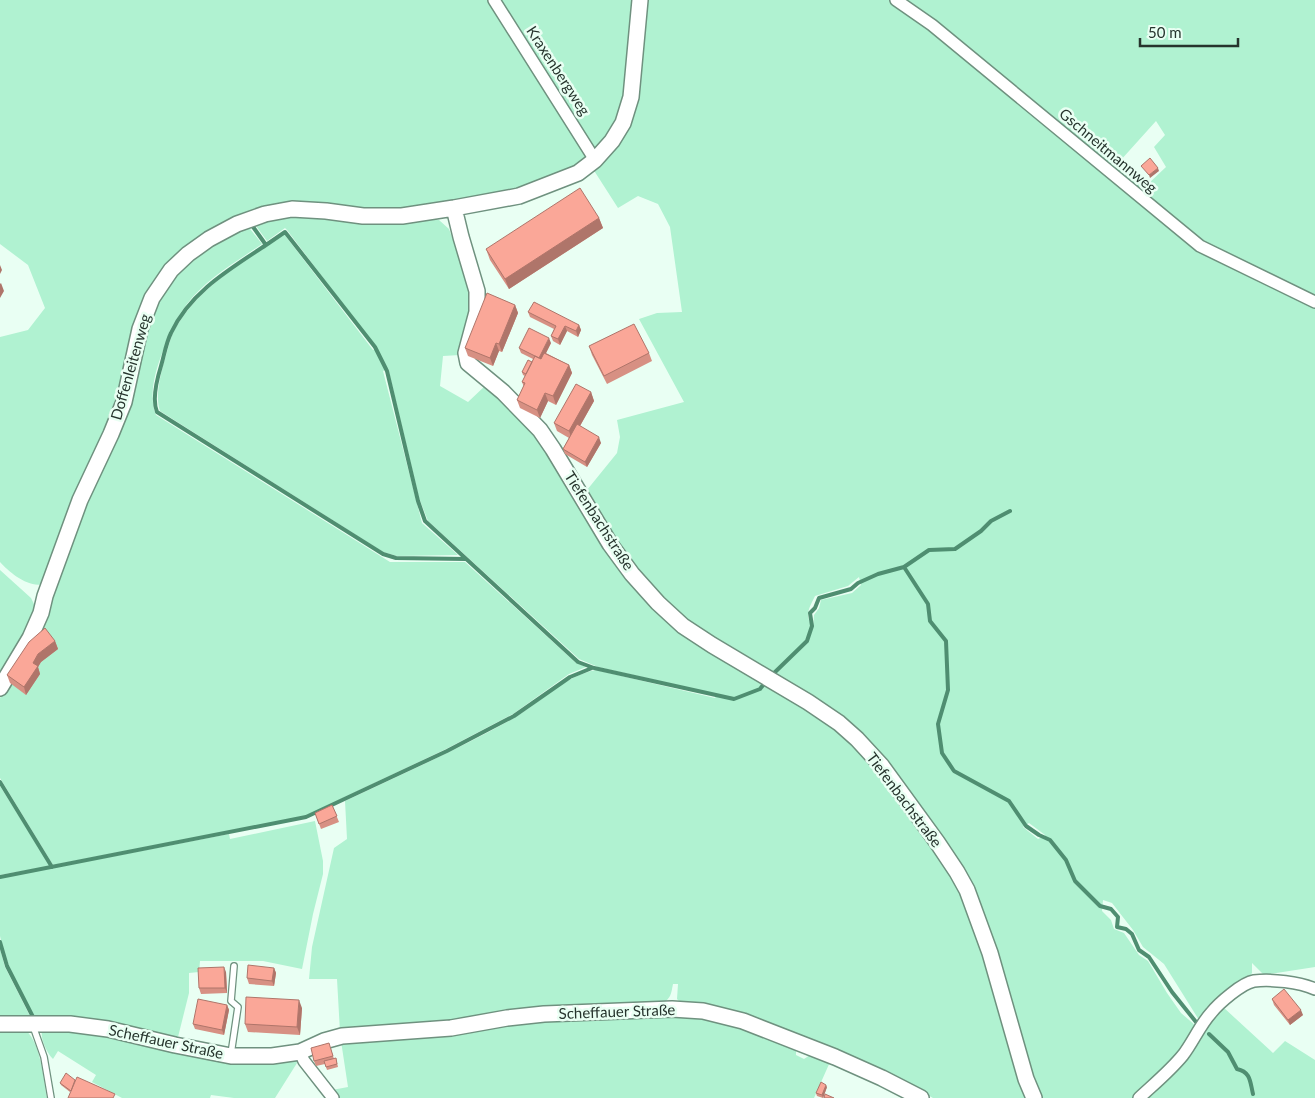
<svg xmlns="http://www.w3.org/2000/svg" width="1315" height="1098" viewBox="0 0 1315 1098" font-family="Lato,sans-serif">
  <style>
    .green { fill: #b0f2d1; fill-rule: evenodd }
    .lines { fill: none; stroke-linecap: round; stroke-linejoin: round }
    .stream { stroke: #4f8e71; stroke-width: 4 }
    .service-casing { stroke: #6f917f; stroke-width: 8 }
    .minor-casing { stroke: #6f917f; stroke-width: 14 }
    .tertiary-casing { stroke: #6f917f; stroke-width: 18 }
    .service { stroke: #fff; stroke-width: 5.5 }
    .minor { stroke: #fff; stroke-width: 11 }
    .tertiary { stroke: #fff; stroke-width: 15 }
    .wall { fill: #d79083 }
    .shaded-wall { fill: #af756a }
    .building { fill: #faa798; stroke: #af756a }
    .labels { text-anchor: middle; stroke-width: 5; stroke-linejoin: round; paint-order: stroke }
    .street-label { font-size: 15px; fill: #26342d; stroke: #e9fff3 }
  </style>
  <rect width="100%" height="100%" fill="#e9fff3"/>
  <path class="green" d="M0,0H490L586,154L583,161L576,169L495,197L373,213L286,204L165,272L123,392L43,584C28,588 9,572 0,562V337L28,330L45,308L28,265L0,244Z
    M499,0H635L629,72L617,126L598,149L592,145Z
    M644,0H1315V967L1264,975L1252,963V973L1247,980L1199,1020L1164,964L1143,947L1133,930L1112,903L1103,900L1102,911L1111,920L1114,929L1124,933L1139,955L1148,961L1167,993L1181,1013L1196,1026L1180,1052L1134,1098H1037L974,897L863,741L685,622L637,574L587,498V490L617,453L620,437L617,420L684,402L639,319L657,313L682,312L670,227L658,204L638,196L618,208L593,169L624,135ZM1156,121L1165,135L1154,147L1166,167L1148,184L1120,161ZM859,577L861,585L852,593L821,600L819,608L814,615L813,627C804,616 809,608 815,596L848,586ZM1029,823L1045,835V836L1038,839L1023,827Z
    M290,214L427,217L439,220L449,229L472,292L473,312L460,355L443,356L440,386L468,402L486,385L539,438L656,606L838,727L881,771L967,900L1030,1098H933L917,1089L682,1004L677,999L678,984H673C671,994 671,999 661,1004L340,1032L337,979H309L312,947L334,848L347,839L345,801C402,774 460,749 514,718C541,702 564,676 596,670L715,698L717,694L598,667L579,659L428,521L419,498L388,368L383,371L422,523L458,555L397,556L383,552L160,411C155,397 160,377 164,362C167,353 169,342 173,333C196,288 244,262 284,234L373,350L377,349L287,230L285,228L267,241L253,222Z
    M247,225L262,244C236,262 206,279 187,304C174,320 167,340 160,359C154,376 149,398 156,415L390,562H465L575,662L586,667L569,674L513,714L446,749L305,816L53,865L0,778V698L41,628L154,304L172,275L195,253Z
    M0,570L31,598L37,610L0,679Z
    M0,786L50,866L0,875Z
    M315,821L323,861V874L313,914L302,969L263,961H200L199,972L189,973V993L177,1041L35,1018C22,992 5,965 0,936C0,918 0,897 0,878L229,834L230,839Z
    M0,949L5,967L31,1018L0,1019Z
    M1223,1007L1273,1053L1285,1041L1315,1060V1098H1145Z
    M685,1014L718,1019L796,1048V1055L804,1059L810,1055L830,1062L814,1098H337L332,1090L348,1087L341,1041L523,1021Z
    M47,1027L296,1059L297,1063L275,1098H234L211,1095L210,1098H122L92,1082L96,1075L58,1051L53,1059C46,1052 40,1038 42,1029Z
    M23,1028C41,1040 43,1078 47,1098H0V1030Z"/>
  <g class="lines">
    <path class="stream" d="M251,224L266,245L285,232L375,347L387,371L418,501L425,521L578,662L594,668L734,699L760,689L767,680
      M266,245C230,269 190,292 171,333C166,343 164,356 161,366C157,379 152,400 157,412L383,554L396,558L466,559
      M904,567L928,604L930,621L946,641L948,690L938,724L942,753L954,771L1009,801L1026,826L1039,835L1050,840L1066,860L1075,881L1100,906L1111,909L1118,917L1117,927L1126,929L1132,934L1139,950L1149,957L1172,992L1196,1022
      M772,675L807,641L812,626L810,613L815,608L819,598L851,589L858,583L878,574L904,567L929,550L955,549L981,531L991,521L1010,511
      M0,782L52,867
      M0,877L306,817L447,751L514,716L570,677L592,668
      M0,942L7,966L33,1017
      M1209,1034L1228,1052L1237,1069C1251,1072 1250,1082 1253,1094"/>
    <defs>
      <path id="service" d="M33,1026L44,1057L51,1098
        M231,1054L238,1007L231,1001L234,966"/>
      <path id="minor" d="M494,0L595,160
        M896,0L932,25L1200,246L1315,302
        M300,1052L304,1061L333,1098
        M1139,1098C1154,1084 1170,1071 1183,1055C1193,1042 1200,1025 1211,1013C1219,1003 1242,983 1254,981C1272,979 1299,982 1315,989"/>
      <path id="tertiary" d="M454,208L461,237L477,291V312L466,353L468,363L503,392L540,430L553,449L610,544L632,574L658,603L683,626L712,645L808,702L839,723L857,739L881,765L937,842L957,872L967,890L990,953L1026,1079L1034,1098
        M0,688L30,638L41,613L45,596L80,500L111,434L124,402L140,329L152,298L171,270L188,254L209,239L237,224L265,214L292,209L326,211L363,216H402L454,208L519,196L578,173L595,160L612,141L623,123L631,97L640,0
        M0,1024H70L108,1029L175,1045L231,1056H272L300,1052L324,1041L342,1036L451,1028L507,1018L544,1014L672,1009L703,1011L743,1021L835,1057L882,1078L921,1098"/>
    </defs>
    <use href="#service" class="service-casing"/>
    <use href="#minor" class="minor-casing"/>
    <use href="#tertiary" class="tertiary-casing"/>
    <use href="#service" class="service"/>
    <use href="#minor" class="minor"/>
    <use href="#tertiary" class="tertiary"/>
  </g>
  <path class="wall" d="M599,218L603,228L509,289L490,260L486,249Z
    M515,305L518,313L502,352L499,351L493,366L468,356L465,348Z
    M528,312L579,325L581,330L578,337L567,331L560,345L553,341L551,336L554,329L530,317Z
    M551,343L546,353L569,365L572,373L556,405L548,401L540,418L520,408L517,400L524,387L522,382L525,376L523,375L522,372L532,362L533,359L521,353L519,348Z
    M589,346L649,353L652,361L607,384L592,355Z
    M591,392L594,401L580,426L601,443L587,467L565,454L563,449L569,438L557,431L554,423Z
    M55,641L58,649L41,662L38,667L40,674L26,695L10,683L7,675Z
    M332,805L339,822L321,829L315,813Z
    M274,968L276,973L274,986L249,984L247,978Z
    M226,972L227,993L201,994L199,988Z
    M1272,999L1303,1015L1290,1025L1274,1005Z
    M227,1005L229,1010L224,1035L195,1029L193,1024Z
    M302,1008L300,1035L248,1032L245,1024Z
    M331,1049L334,1059L336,1058L338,1067L327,1070L325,1064L316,1066L314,1061Z
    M75,1080L70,1092L61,1085L60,1083Z
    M827,1087L823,1098L817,1096L816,1093Z"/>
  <path class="shaded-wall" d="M1158,168L1159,171L1150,178L1149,175Z
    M599,218L603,228L509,289L505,279Z
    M0,265L2,270L0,274Z
    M1,283L4,291L0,298V284Z
    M515,305L518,313L502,352L499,344Z
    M579,325L581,330L578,337L576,331Z
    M565,326L567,331L560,345L558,339Z
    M549,338L551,343L541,363L539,358Z
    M496,343L499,351L493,366L490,358Z
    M569,365L572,373L556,405L553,396Z
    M591,392L594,401L572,440L569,431Z
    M545,393L548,401L540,418L537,410Z
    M599,437L601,443L587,467L585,462Z
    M55,641L58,649L41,662L38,667L40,674L26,695L24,687L33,663L38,654Z
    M224,967L226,972L227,993L225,988Z
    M274,968L276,973L274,986L272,981Z
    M299,1000L302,1008L300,1035L297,1027Z
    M227,1005L229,1010L224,1035L222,1030Z
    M1301,1010L1303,1015L1290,1025L1288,1020Z
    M826,1085L827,1087L823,1098L822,1095Z"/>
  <path class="building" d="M1150,158L1158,168L1149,175L1141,166Z
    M580,188L599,218L505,279L486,249Z
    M487,293L515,305L499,344L496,343L490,358L465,348Z
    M534,302L579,325L576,331L565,326L558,339L551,336L556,326L528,312Z
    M634,324L649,353L604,376L589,346Z
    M529,328L549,338L539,358L519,348Z
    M544,353L569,365L553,396L545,393L537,410L517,400L525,383L522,382L535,356L541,359Z
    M528,360L532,362L526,374L522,372Z
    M576,384L591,392L569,431L554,423Z
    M577,424L599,437L585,462L563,449Z
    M45,628L55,641L38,654L33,663L38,666L24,687L7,675L29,642Z
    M332,805L337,816L319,824L315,813Z
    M248,965L274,968L272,981L247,978Z
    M224,967L225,988H199L198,968Z
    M1284,989L1301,1010L1288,1020L1272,999Z
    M246,997L299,1000L297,1027L245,1024Z
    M198,999L227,1005L222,1030L193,1024Z
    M329,1043L333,1056L314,1061L311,1048Z
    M336,1058L337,1064L326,1067L324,1061Z
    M66,1073L75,1080L71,1091L60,1083Z
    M77,1077L115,1094L113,1098H68Z
    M821,1082L826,1085L822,1095L816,1093Z
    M825,1094L834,1098H824Z"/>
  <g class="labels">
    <g class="street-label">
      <text transform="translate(558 71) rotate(57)" y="5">Kraxenbergweg</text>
      <text transform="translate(1108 151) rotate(40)" y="5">Gschneitmannweg</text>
      <text transform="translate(131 367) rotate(-74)" y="5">Doffenleitenweg</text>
      <text transform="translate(599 521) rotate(57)" y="5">Tiefenbachstraße</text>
      <text transform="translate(904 800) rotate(53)" y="5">Tiefenbachstraße</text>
      <text transform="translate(617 1012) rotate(-2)" y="5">Scheffauer Straße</text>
      <text transform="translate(166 1042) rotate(12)" y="5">Scheffauer Straße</text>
    </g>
  </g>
  <path d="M1140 38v8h98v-8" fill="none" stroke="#26342d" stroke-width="2.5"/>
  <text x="1148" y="38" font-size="15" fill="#26342d" stroke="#e9fff3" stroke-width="4" paint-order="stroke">50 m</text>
</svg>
